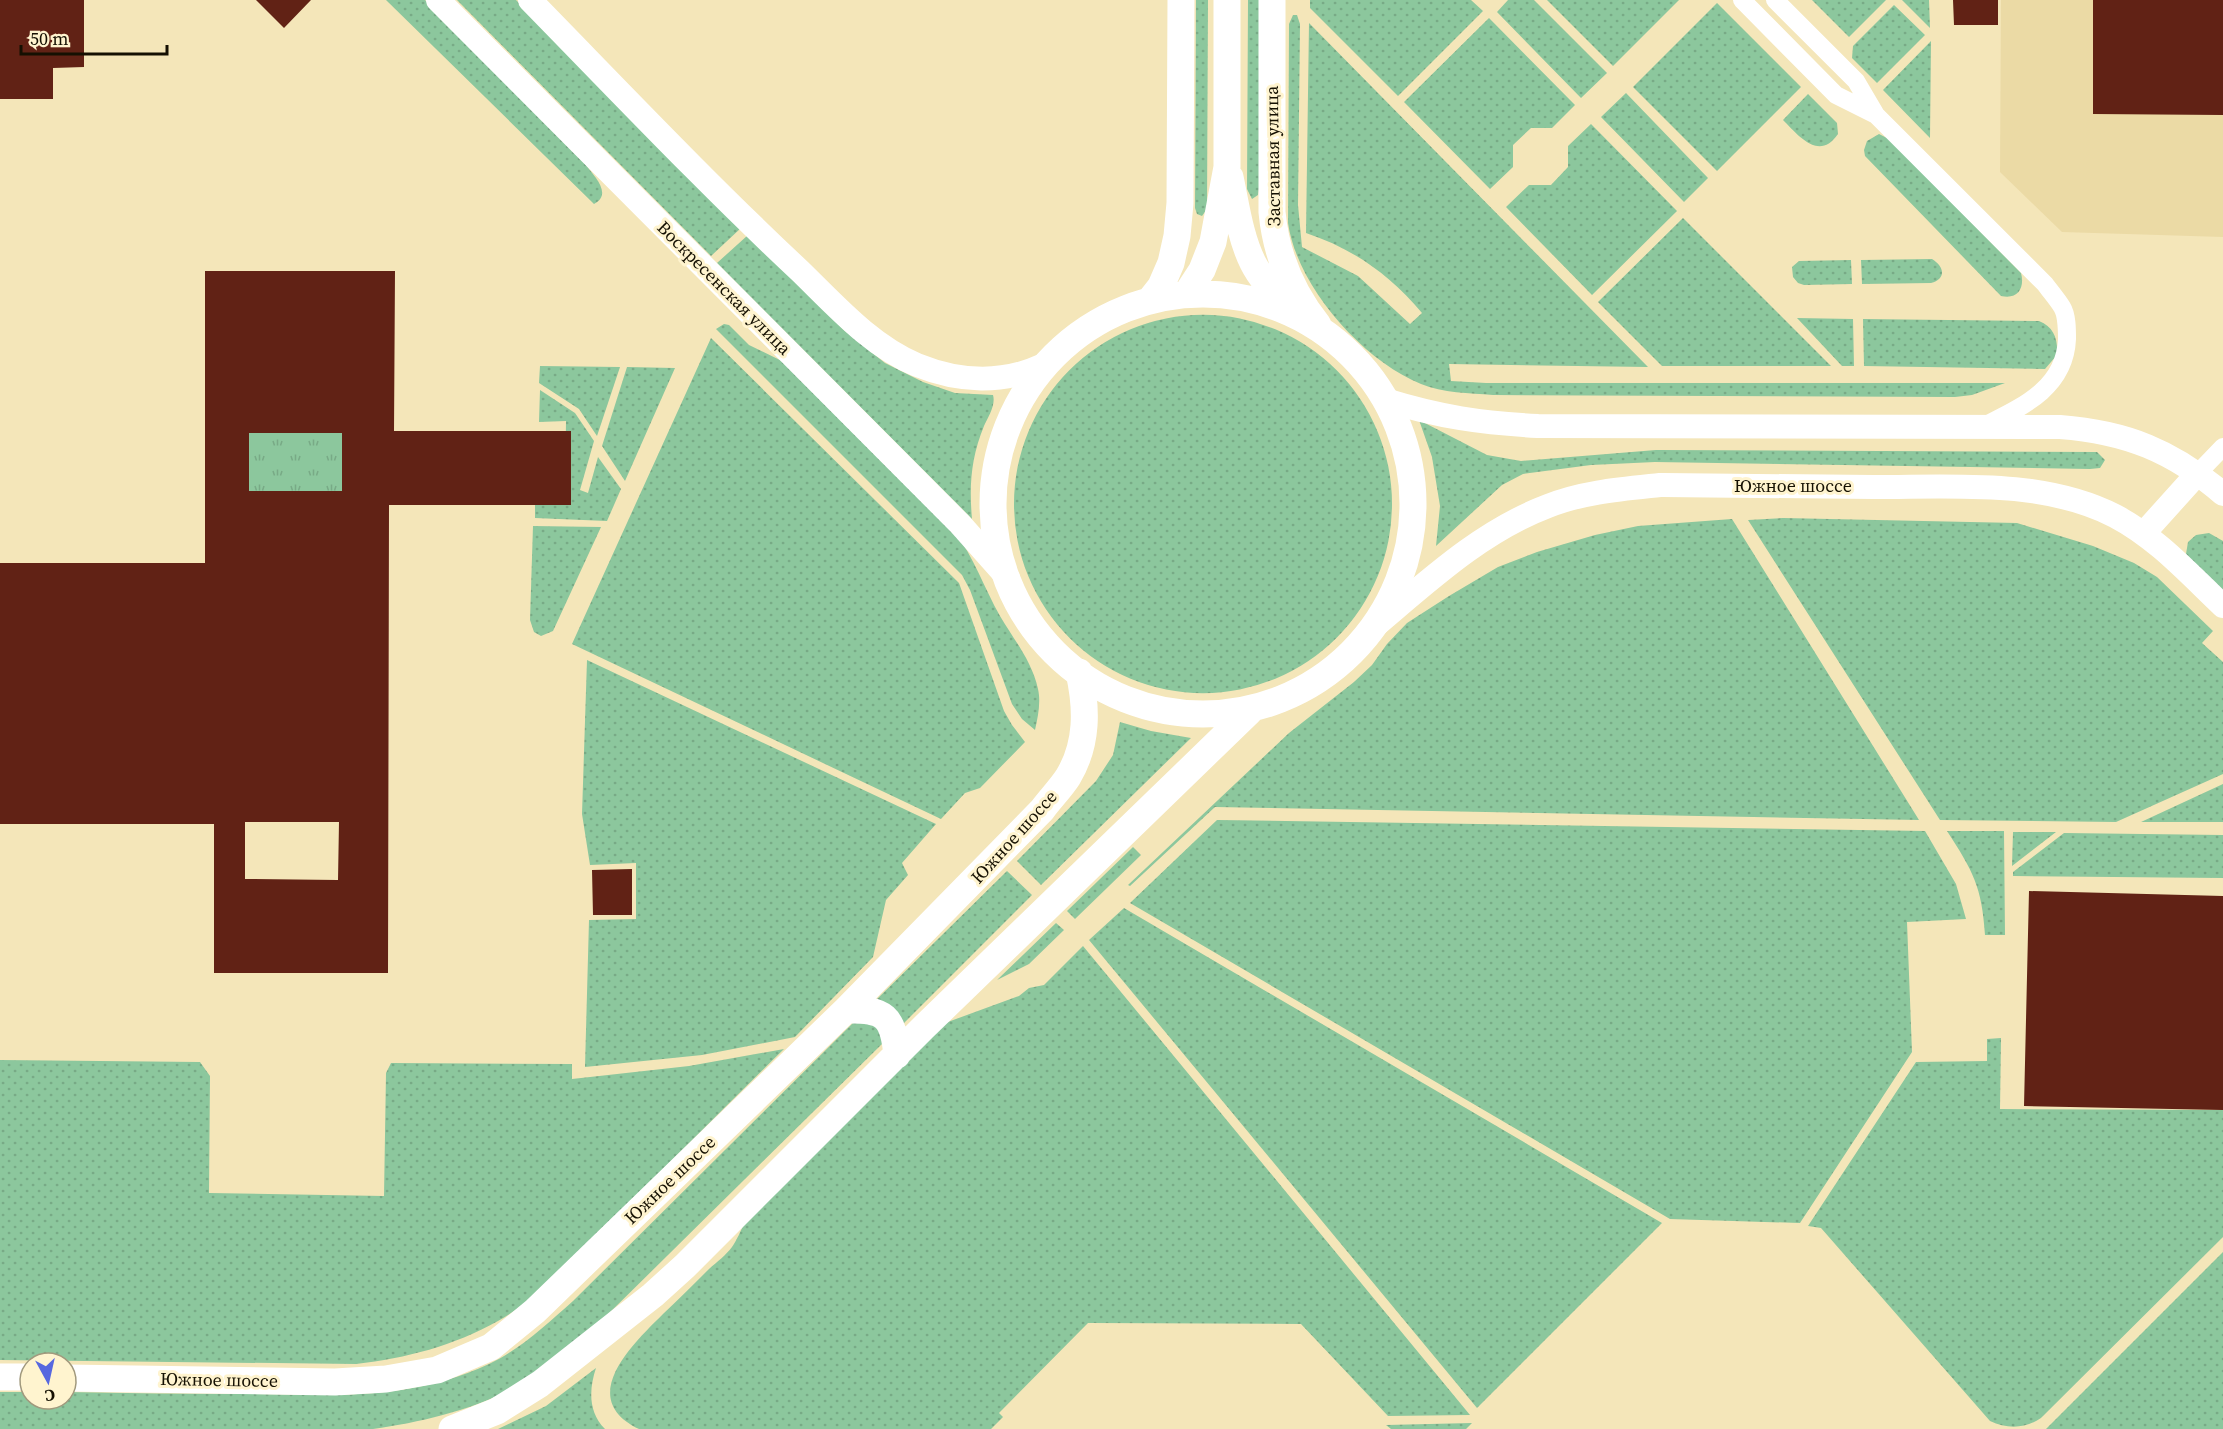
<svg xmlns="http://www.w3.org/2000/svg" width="2223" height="1429" viewBox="0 0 2223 1429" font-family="'Source Serif 4',serif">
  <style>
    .built { fill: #ebdaa5 }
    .grass { fill: url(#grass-dots) }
    .park { fill: url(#park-tufts) }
    .building { fill: #612215; fill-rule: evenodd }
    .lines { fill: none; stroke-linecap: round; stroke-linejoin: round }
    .street { stroke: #fff; stroke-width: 18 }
    .secondary { stroke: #fff; stroke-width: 24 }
    .primary { stroke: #fff; stroke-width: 27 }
    .labels { text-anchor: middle; stroke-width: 6; stroke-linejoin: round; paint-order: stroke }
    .street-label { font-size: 18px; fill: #151002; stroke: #fff4cf }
  </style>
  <defs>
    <pattern id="grass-dots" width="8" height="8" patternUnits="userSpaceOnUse" patternTransform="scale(1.5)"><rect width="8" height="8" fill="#8cc79d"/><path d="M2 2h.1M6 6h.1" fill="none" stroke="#78aa86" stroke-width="1.8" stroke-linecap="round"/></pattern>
    <pattern id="park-tufts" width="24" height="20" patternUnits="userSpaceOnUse" patternTransform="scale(1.5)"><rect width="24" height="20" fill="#8cc79d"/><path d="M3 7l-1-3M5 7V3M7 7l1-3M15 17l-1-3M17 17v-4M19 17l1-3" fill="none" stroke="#78aa86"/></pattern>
  </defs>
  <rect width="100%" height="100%" fill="#f4e6b9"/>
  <path class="built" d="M2001,0H2223V237L2062,232L2000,172Z"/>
  <path class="grass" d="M386,0H425L586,165C594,176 613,194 594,204Z
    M457,0H516L741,228L711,256Z
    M1196,0H1208L1207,209L1202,216L1197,214L1195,208Z
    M1248,0H1260L1259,189L1258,195L1252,199L1247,189Z
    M1310,0H1471L1483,11L1398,96L1310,8Z
    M1508,0H1534L1607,73L1581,98L1497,12Z
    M1547,0H1679L1613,66Z
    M1812,0H1886L1849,37Z
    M1902,0H1929L1930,28Z
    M1717,3L1801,87L1717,171L1633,87Z
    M1894,5L1925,35L1877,83L1852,58L1853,46Z
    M1293,15H1297L1300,24L1298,205L1302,247L1358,276L1410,324L1422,313C1390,275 1354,249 1306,233L1309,23L1648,367L1449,364L1451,381L1486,383H2005L1972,395L1955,397L1493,395C1469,393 1443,393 1421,384C1362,360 1297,286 1288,223L1289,24Z
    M1489,18L1575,105L1552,128H1531L1513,145V167L1490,189L1404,102Z
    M1931,41L1930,138L1883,90Z
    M1626,93L1708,178L1684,202L1601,117Z
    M1808,94L1837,123L1838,134C1819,162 1798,135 1783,120Z
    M1591,124L1677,211L1592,295L1506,207L1529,185H1551L1568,167V146Z
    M1879,134L1889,139L2021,273C2025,288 2018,300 2001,296L1865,156L1864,150L1867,141Z
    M1683,218L1831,366H1662L1598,302Z
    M748,235L845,331L885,363L923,382L955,393L993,395C996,405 988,417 984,426C971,458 969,485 972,519L717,263Z
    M1932,259C1945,267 1946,279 1931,283L1862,284L1861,260Z
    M1851,260L1852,284L1804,285L1798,283L1793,277L1792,267L1799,261Z
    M1014 504a189 189 0 1 1 378 0a189 189 0 1 1-378 0Z
    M1797,318L1853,319L1854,366H1842Z
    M1863,319L2039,321C2054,327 2058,339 2057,355L2045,369L1864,366Z
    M724,324L729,325L749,345L786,363L954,531C974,557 984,588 1000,616C1014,640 1032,661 1038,689C1041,702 1038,717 1035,730L1022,719L1012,704L970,590L962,575L716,329Z
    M711,338L959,583L1004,711L1012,725L1025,742L980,788L965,793L941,819L572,644Z
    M540,366L620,367L597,436L579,409L539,383Z
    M627,367L675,368L625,481L602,446Z
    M540,390L575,413L594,441L580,490L588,493L598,457L621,489L607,521L535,518V494H565L566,421L539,422Z
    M1419,420L1487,455L1521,461L1656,450L2097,452L2105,460L2100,468L2090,469L1655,462L1591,465L1523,474L1502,485L1436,546L1440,506L1432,457Z
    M1783,518L2017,523L2093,546L2134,563L2157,577L2213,631L2202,643L2223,662V774L2116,822L1940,820L1748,520Z
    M1732,519L1919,820L1215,807L1130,886L1128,885L1289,733L1354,682L1372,665L1387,644L1407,623L1449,596L1498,567L1537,552L1595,535L1638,526Z
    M533,526L601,527L553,631L541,636L534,632L530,620Z
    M2209,533L2223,541V595L2186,554L2188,542L2196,535Z
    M587,660L936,824L902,863L908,875L886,900L873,957L795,1037L702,1055L585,1067L589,920L636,919V863L590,865L582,814Z
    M1120,722L1151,731L1191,738L1041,885L1017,861L1096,781L1113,755Z
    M2223,784V822H2141Z
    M1217,820L1925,831L1956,884L1966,919L1907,922L1912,1052L1800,1223L1670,1219L1130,903Z
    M1947,831H2004L2005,935H1985C1982,887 1973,871 1947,831Z
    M2013,832H2056L2012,866Z
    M2064,833L2223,835V878L2013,876V872Z
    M1133,847L1141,855L1075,919L1067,911Z
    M1007,871L1032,895L899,1028C899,1010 893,1003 875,1001Z
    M1124,908L1662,1223L1477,1408L1089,940Z
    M1056,923L1064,930L1029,964L997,980Z
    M1083,946L1470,1415L1388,1416L1301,1324L1088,1323L999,1413L1003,1417L991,1429H639C575,1398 633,1344 663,1314C679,1299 694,1284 709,1269C717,1262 726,1255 732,1247C737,1240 741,1230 745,1222L945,1023L1019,996L1029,988L1044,985Z
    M870,1017L884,1036L882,1044L594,1328C579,1340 564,1354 549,1366C498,1404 434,1420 373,1429H0V1392H30V1399H66V1392C127,1393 187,1394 248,1394C334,1395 409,1401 489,1364C521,1349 547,1324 573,1301L857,1019Z
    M2001,1038L2000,1109L2223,1110V1237L2041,1418C2025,1429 2007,1429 1990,1421L1821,1228L1808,1226L1916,1062L1987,1061V1039Z
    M784,1049C727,1105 670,1162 614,1218C579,1253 541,1297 498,1321C453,1346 407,1358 356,1364L0,1360V1060L200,1062L210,1076L209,1193L384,1196L386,1073L391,1063L572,1064V1079L689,1066Z
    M2223,1252V1429H2046Z
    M596,1368C589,1389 588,1412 605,1429H498L546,1406Z
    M1472,1423L1466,1429H1391L1386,1425Z"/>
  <path class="park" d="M249,433H342V491H249Z"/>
  <path class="building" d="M0,0H84V67L53,68V99H0Z
    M256,0H311L284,28Z
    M1953,0H1998V25H1954Z
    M2093,0H2223V115L2093,114Z
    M205,271H395L394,431H571V505H389L388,973H214V824H0V563H205ZM249,433H342V491H249ZM245,822H339L338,880L245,879Z
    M632,869V915H593L592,870Z
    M2029,891L2223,896V1110L2024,1106Z"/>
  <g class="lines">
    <path class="street" d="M1742,0L1836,95L1876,115
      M1775,0L1856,81L1876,115L2045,284C2050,291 2057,299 2062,307C2067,315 2067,329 2067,339C2065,387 2024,406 1986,425
      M2198,473L2223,447"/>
    <path class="secondary" d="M438,0L960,524L1008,578
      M530,0C619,91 707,184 800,271C835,305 871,346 917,365C959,382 1003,384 1044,365
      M1385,400C1440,417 1481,423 1538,426L2060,427C2126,432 2173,451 2223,494
      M2144,533L2198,473
      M1369,631C1424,585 1479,532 1548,506C1583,492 1622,489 1660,485C1731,486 1802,486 1874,487C1952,487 2043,479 2115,516C2157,538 2189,574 2223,606"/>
    <path class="primary" d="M1272,0V212C1276,255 1291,291 1318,325
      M1230,177C1236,205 1240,237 1253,263C1262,281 1278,296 1291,311
      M1187,293L1202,270L1213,242L1227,167V0
      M993 504a210 210 0 1 1 420 0a210 210 0 1 1-420 0Z
      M1150,300L1161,286L1171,263L1177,236L1180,203L1181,0
      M846,1010C885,1009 893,1016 897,1055
      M0,1377H30
      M66,1378L335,1382L386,1379L437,1370L491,1347L535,1311L846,1010L1042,810C1050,799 1061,788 1068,777C1088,744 1087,708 1079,672
      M452,1429L497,1411L540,1384L653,1295L685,1266L923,1028L1249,712"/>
  </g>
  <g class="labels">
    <g class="street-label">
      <text transform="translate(1273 156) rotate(-91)" y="6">Заставная улица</text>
      <text transform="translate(724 288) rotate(45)" y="6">Воскресенская улица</text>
      <text x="1793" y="492">Южное шоссе</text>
      <text transform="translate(1014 837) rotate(-48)" y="6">Южное шоссе</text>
      <text transform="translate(670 1180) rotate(-44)" y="6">Южное шоссе</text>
      <text transform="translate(219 1380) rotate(1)" y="6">Южное шоссе</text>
    </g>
  </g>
  <g transform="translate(48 1381) rotate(172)"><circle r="28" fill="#fff4cf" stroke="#a1997d" stroke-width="1.5"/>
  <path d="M0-4.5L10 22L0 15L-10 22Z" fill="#5768df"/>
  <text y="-9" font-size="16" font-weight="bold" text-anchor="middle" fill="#151002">С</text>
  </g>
  <path d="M21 45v9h146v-9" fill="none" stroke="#151002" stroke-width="3"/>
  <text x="30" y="45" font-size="18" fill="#151002" stroke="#fff4cf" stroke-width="4.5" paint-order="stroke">50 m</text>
</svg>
